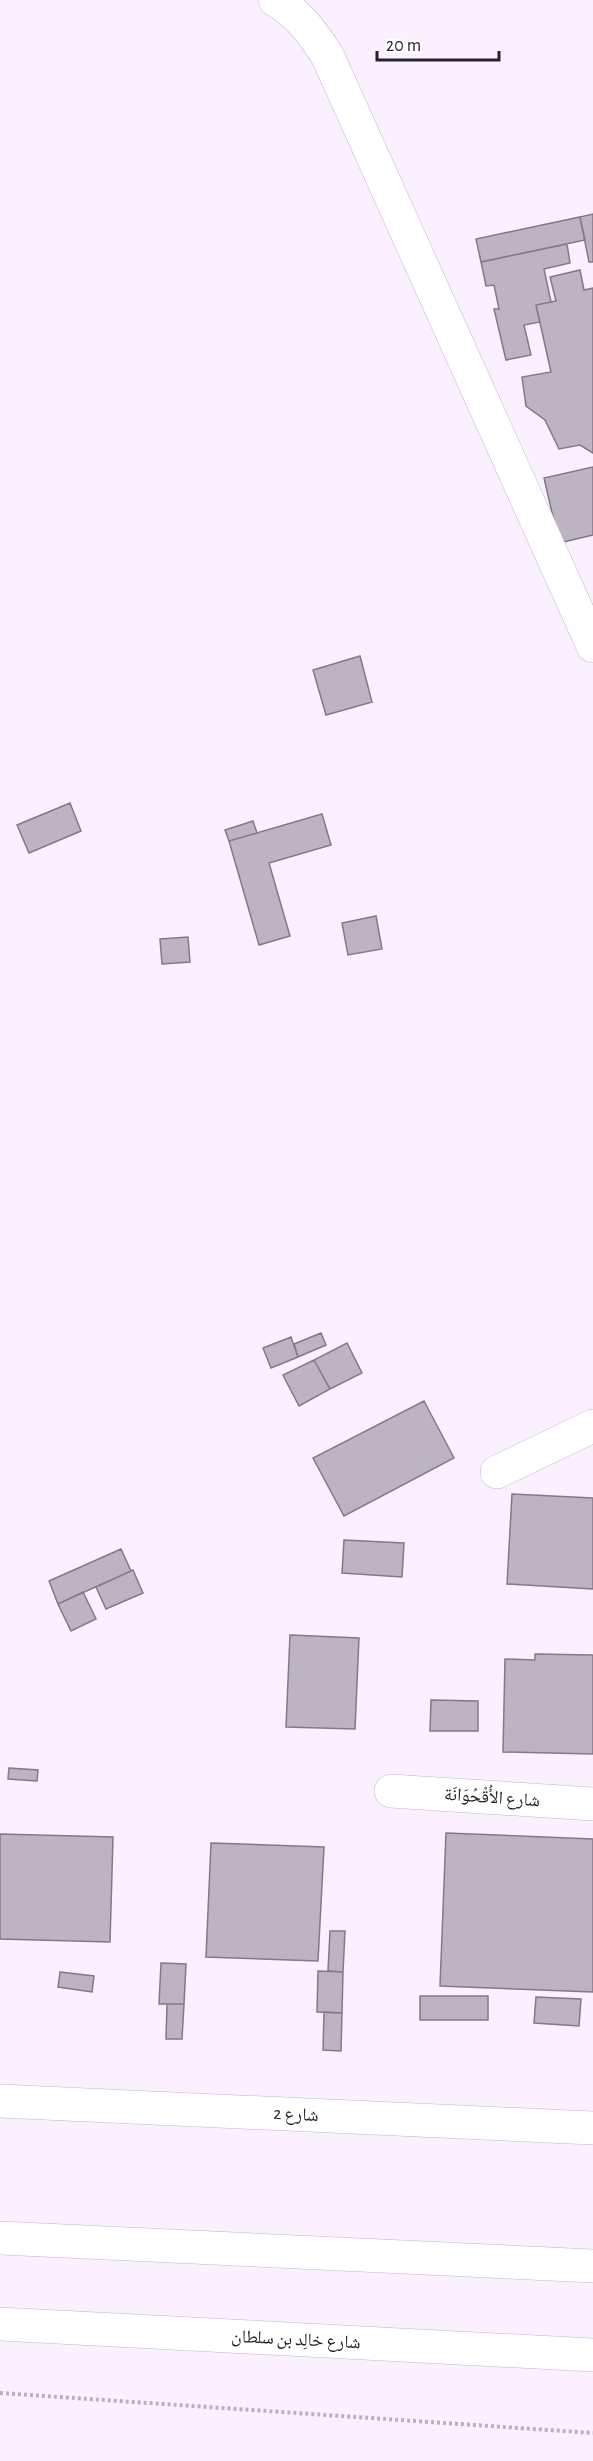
<svg xmlns="http://www.w3.org/2000/svg" width="593" height="2461" viewBox="0 0 593 2461" font-family="'Alegreya Sans','Noto Naskh Arabic',sans-serif">
  <style>
    .building { fill: #bdb4c2; stroke: #827a87; stroke-width: 1.5 }
    .lines { fill: none; stroke-linecap: round; stroke-linejoin: round }
    .minor-casing { stroke: #c2b9c7; stroke-width: 34 }
    .major-casing { stroke: #c2b9c7; stroke-width: 34 }
    .path { stroke: #b9b1bd; stroke-width: 4; stroke-dasharray: 3 3; stroke-linecap: butt }
    .minor { stroke: #fff; stroke-width: 33 }
    .major { stroke: #fff; stroke-width: 33 }
    .labels { text-anchor: middle; stroke-width: 4.5; stroke-linejoin: round; paint-order: stroke }
    .street-label { font-size: 18px; fill: #262227; stroke: #fff }
  </style>
  <rect width="100%" height="100%" fill="#faf0ff"/>
  <path class="building" d="M593,214V262H589L580,217Z
    M580,217L585,240L481,262L476,239Z
    M567,244L570,263L544,269L551,302L536,305L540,322L524,325L531,355L506,360L494,309H499L494,285L486,286L481,262Z
    M580,270L584,290L593,288V453L580,445L559,449L545,420L526,406L522,377L551,372L536,305L556,301L550,277Z
    M593,467V535L559,543L544,478Z
    M360,656L372,702L326,715L313,670Z
    M70,803L81,831L29,853L17,825Z
    M322,814L331,845L269,863L290,936L259,945L229,841Z
    M253,821L257,833L229,841L225,830Z
    M376,916L382,949L348,955L342,923Z
    M188,937L190,962L162,964L160,939Z
    M321,1333L326,1345L298,1357L294,1344Z
    M291,1337L298,1357L271,1368L263,1348Z
    M347,1343L362,1373L330,1389L314,1360Z
    M314,1360L330,1389L299,1406L283,1375Z
    M424,1401L454,1458L344,1516L313,1458Z
    M512,1494L593,1498V1589L507,1584Z
    M344,1540L404,1543L402,1577L342,1573Z
    M121,1549L131,1571L58,1604L49,1581Z
    M133,1570L143,1593L106,1609L96,1587Z
    M83,1592L96,1619L71,1631L58,1604Z
    M290,1635L359,1638L355,1729L286,1727Z
    M535,1654L593,1655V1754L503,1752L505,1659L535,1660Z
    M431,1700L478,1701V1731H430Z
    M9,1768L38,1770L37,1781L8,1779Z
    M446,1833L593,1839V1992L440,1986Z
    M0,1834L113,1837L110,1942L0,1939Z
    M211,1843L324,1847L318,1961L206,1957Z
    M330,1931H345L343,1972L328,1971Z
    M161,1963L186,1964L184,2004H159Z
    M318,1971L343,1972L342,2013L317,2012Z
    M60,1972L94,1976L92,1992L58,1987Z
    M420,1996H488V2020H420Z
    M536,1997L581,1999L579,2026L534,2023Z
    M167,2004H184L182,2039H166Z
    M324,2012L342,2013L341,2051L323,2050Z"/>
  <g class="lines">
    <defs>
      <path id="minor" d="M275,0C299,14 314,34 328,57L593,646
        M497,1472L593,1426
        M391,1791L593,1804
        M0,2101L593,2128"/>
      <path id="major" d="M0,2238L593,2266
        M0,2324L593,2355"/>
    </defs>
    <use href="#minor" class="minor-casing"/>
    <use href="#major" class="major-casing"/>
    <path class="path" d="M0,2393L593,2433"/>
    <use href="#minor" class="minor"/>
    <use href="#major" class="major"/>
  </g>
  <g class="labels">
    <g class="street-label">
      <text transform="translate(492 1797) rotate(4)" y="6">شارع الأُقْحُوَانَة</text>
      <text transform="translate(296 2114) rotate(3)" y="6">شارع 2</text>
      <text transform="translate(296 2339) rotate(3)" y="6">شارع خالِد بن سلطان</text>
    </g>
  </g>
  <path d="M377 51v9h122v-9" fill="none" stroke="#262227" stroke-width="3"/>
  <text x="386" y="51" font-size="18" fill="#262227" stroke="#ffffff" stroke-width="4.5" paint-order="stroke">20 m</text>
</svg>
